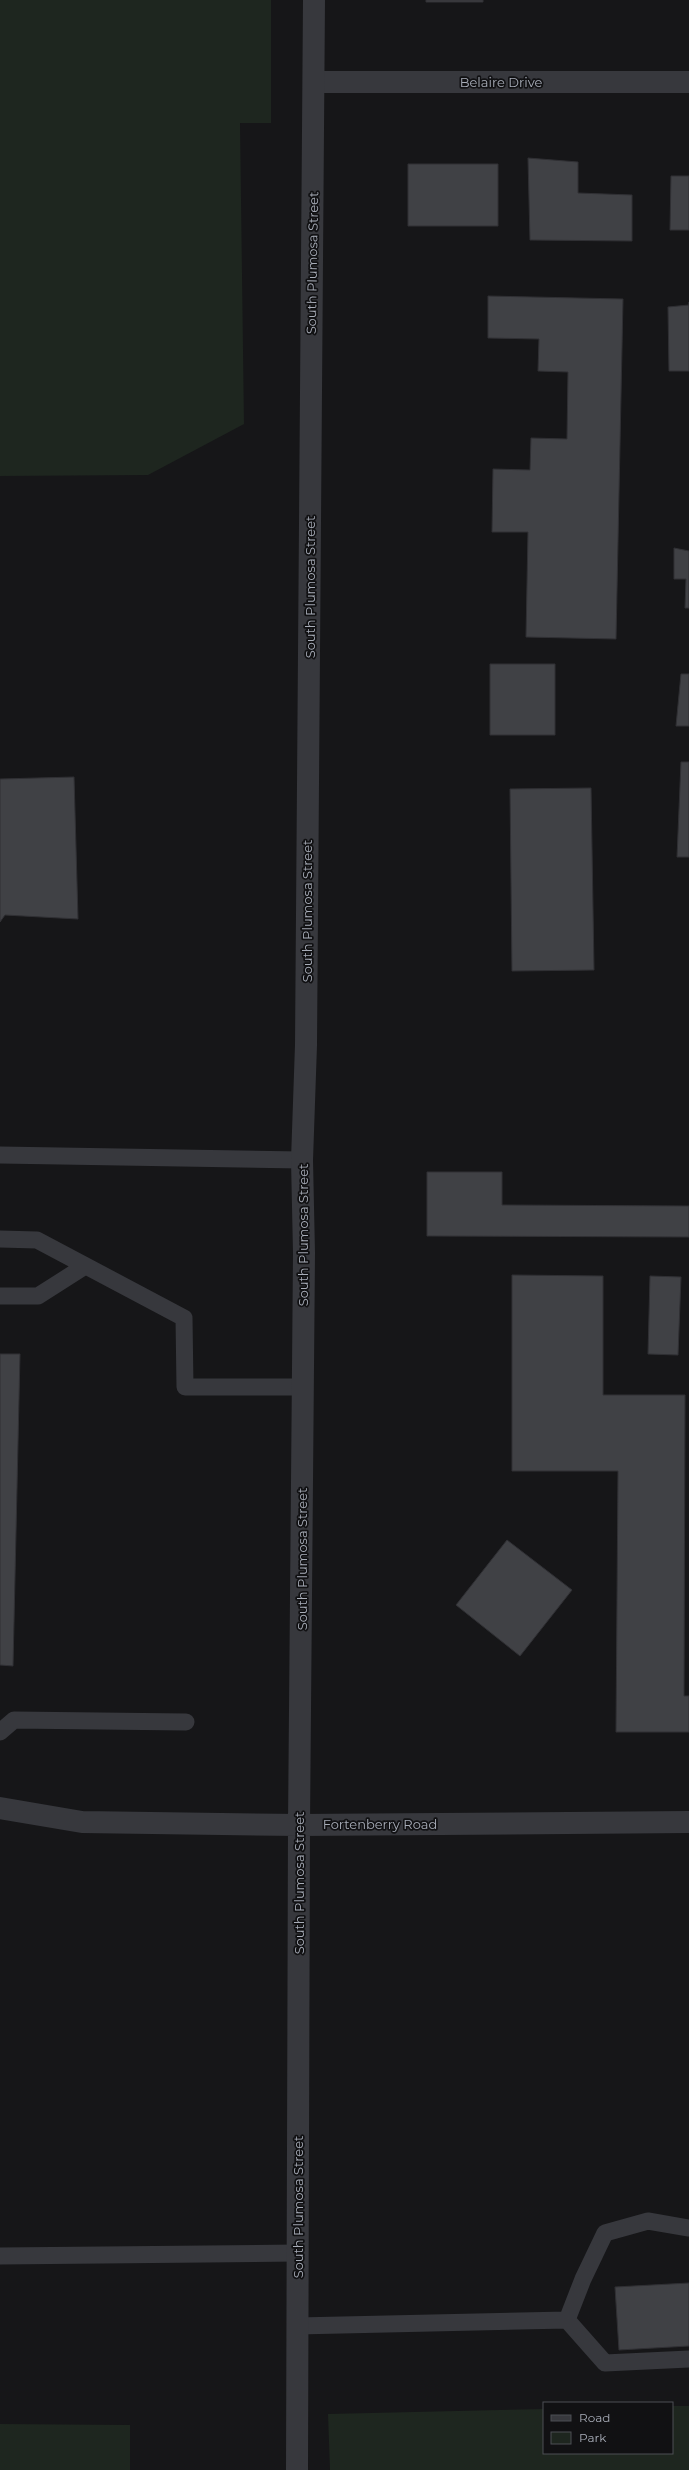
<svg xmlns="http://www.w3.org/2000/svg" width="689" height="2470" viewBox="0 0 689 2470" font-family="Montserrat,sans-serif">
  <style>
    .green { fill: #1e261f }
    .building { fill: #404145; stroke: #303034 }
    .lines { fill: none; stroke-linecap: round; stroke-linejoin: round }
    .service { stroke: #37383d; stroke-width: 17 }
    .minor { stroke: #37383d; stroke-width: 22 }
    .tertiary { stroke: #37383d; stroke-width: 22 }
    .labels { text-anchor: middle; stroke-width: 3.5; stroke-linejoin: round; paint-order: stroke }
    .street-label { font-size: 13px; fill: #a8adb8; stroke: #111113 }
  </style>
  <rect width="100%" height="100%" fill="#161618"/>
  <path class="green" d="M0,0H271V123H240L244,424L148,475L0,476Z
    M672,2406H689V2470H330L328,2414L544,2409V2453H672Z
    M0,2424L130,2425V2470H0Z"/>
  <path class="building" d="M426,0H483V2H426Z
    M528,158L578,162V193L632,195V241L530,240Z
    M408,164H498V226H408Z
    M671,176H689V230H670Z
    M488,296L623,299L616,639L526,637L528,532H492L493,469L530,470L531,438L567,439L568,372L538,371L539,339L488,338Z
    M689,302V371H669L668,307L689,305Z
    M674,548L689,551V608H685L686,579H674Z
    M490,664H555V735H490Z
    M681,674H689V726H676Z
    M681,762H689V857H677Z
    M74,777L78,919L5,915L0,922V779Z
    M591,788L594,970L512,971L510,789Z
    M427,1172H502V1205L689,1206V1237L427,1236Z
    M512,1275L603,1276V1395H685L684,1696H689V1732H616L618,1471H512Z
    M650,1276L681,1277L678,1355L648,1354Z
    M0,1354H20L13,1666L0,1665Z
    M507,1540L572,1590L520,1656L456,1605Z
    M689,2283V2346L619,2350L615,2287Z"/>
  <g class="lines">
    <path class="service" d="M0,1155L302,1160
      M0,1239L37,1240L184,1318L185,1387H303
      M0,1296H38L85,1266
      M0,1732L14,1720L186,1722
      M0,2256L298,2253
      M567,2320L583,2279L605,2233L648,2221L689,2228
      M297,2326L567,2320L605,2363L689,2359"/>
    <path class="minor" d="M314,82H689"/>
    <path class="tertiary" d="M0,1808L82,1822L299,1825L689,1822
      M297,2470L299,1825L304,1253L302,1160L306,1045L314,0"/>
  </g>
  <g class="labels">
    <g class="street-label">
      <text x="501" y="87">Belaire Drive</text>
      <text transform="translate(312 263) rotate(-89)" y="5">South Plumosa Street</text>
      <text transform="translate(310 587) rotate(-90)" y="5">South Plumosa Street</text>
      <text transform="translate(307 911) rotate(-90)" y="5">South Plumosa Street</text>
      <text transform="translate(303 1235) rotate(-90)" y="5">South Plumosa Street</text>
      <text transform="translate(302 1559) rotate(-90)" y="5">South Plumosa Street</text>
      <text x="380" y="1829">Fortenberry Road</text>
      <text transform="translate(299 1883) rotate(-90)" y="5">South Plumosa Street</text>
      <text transform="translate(298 2207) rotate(-90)" y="5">South Plumosa Street</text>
    </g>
  </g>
  <rect x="543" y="2402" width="130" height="52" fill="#111113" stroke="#4d4f55"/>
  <rect x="551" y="2415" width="20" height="6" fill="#37383d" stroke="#4d4f55"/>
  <text x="579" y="2422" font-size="12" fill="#a8adb8">Road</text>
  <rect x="551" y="2432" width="20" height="12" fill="#1e261f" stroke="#4d4f55"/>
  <text x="579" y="2442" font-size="12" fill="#a8adb8">Park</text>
</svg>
